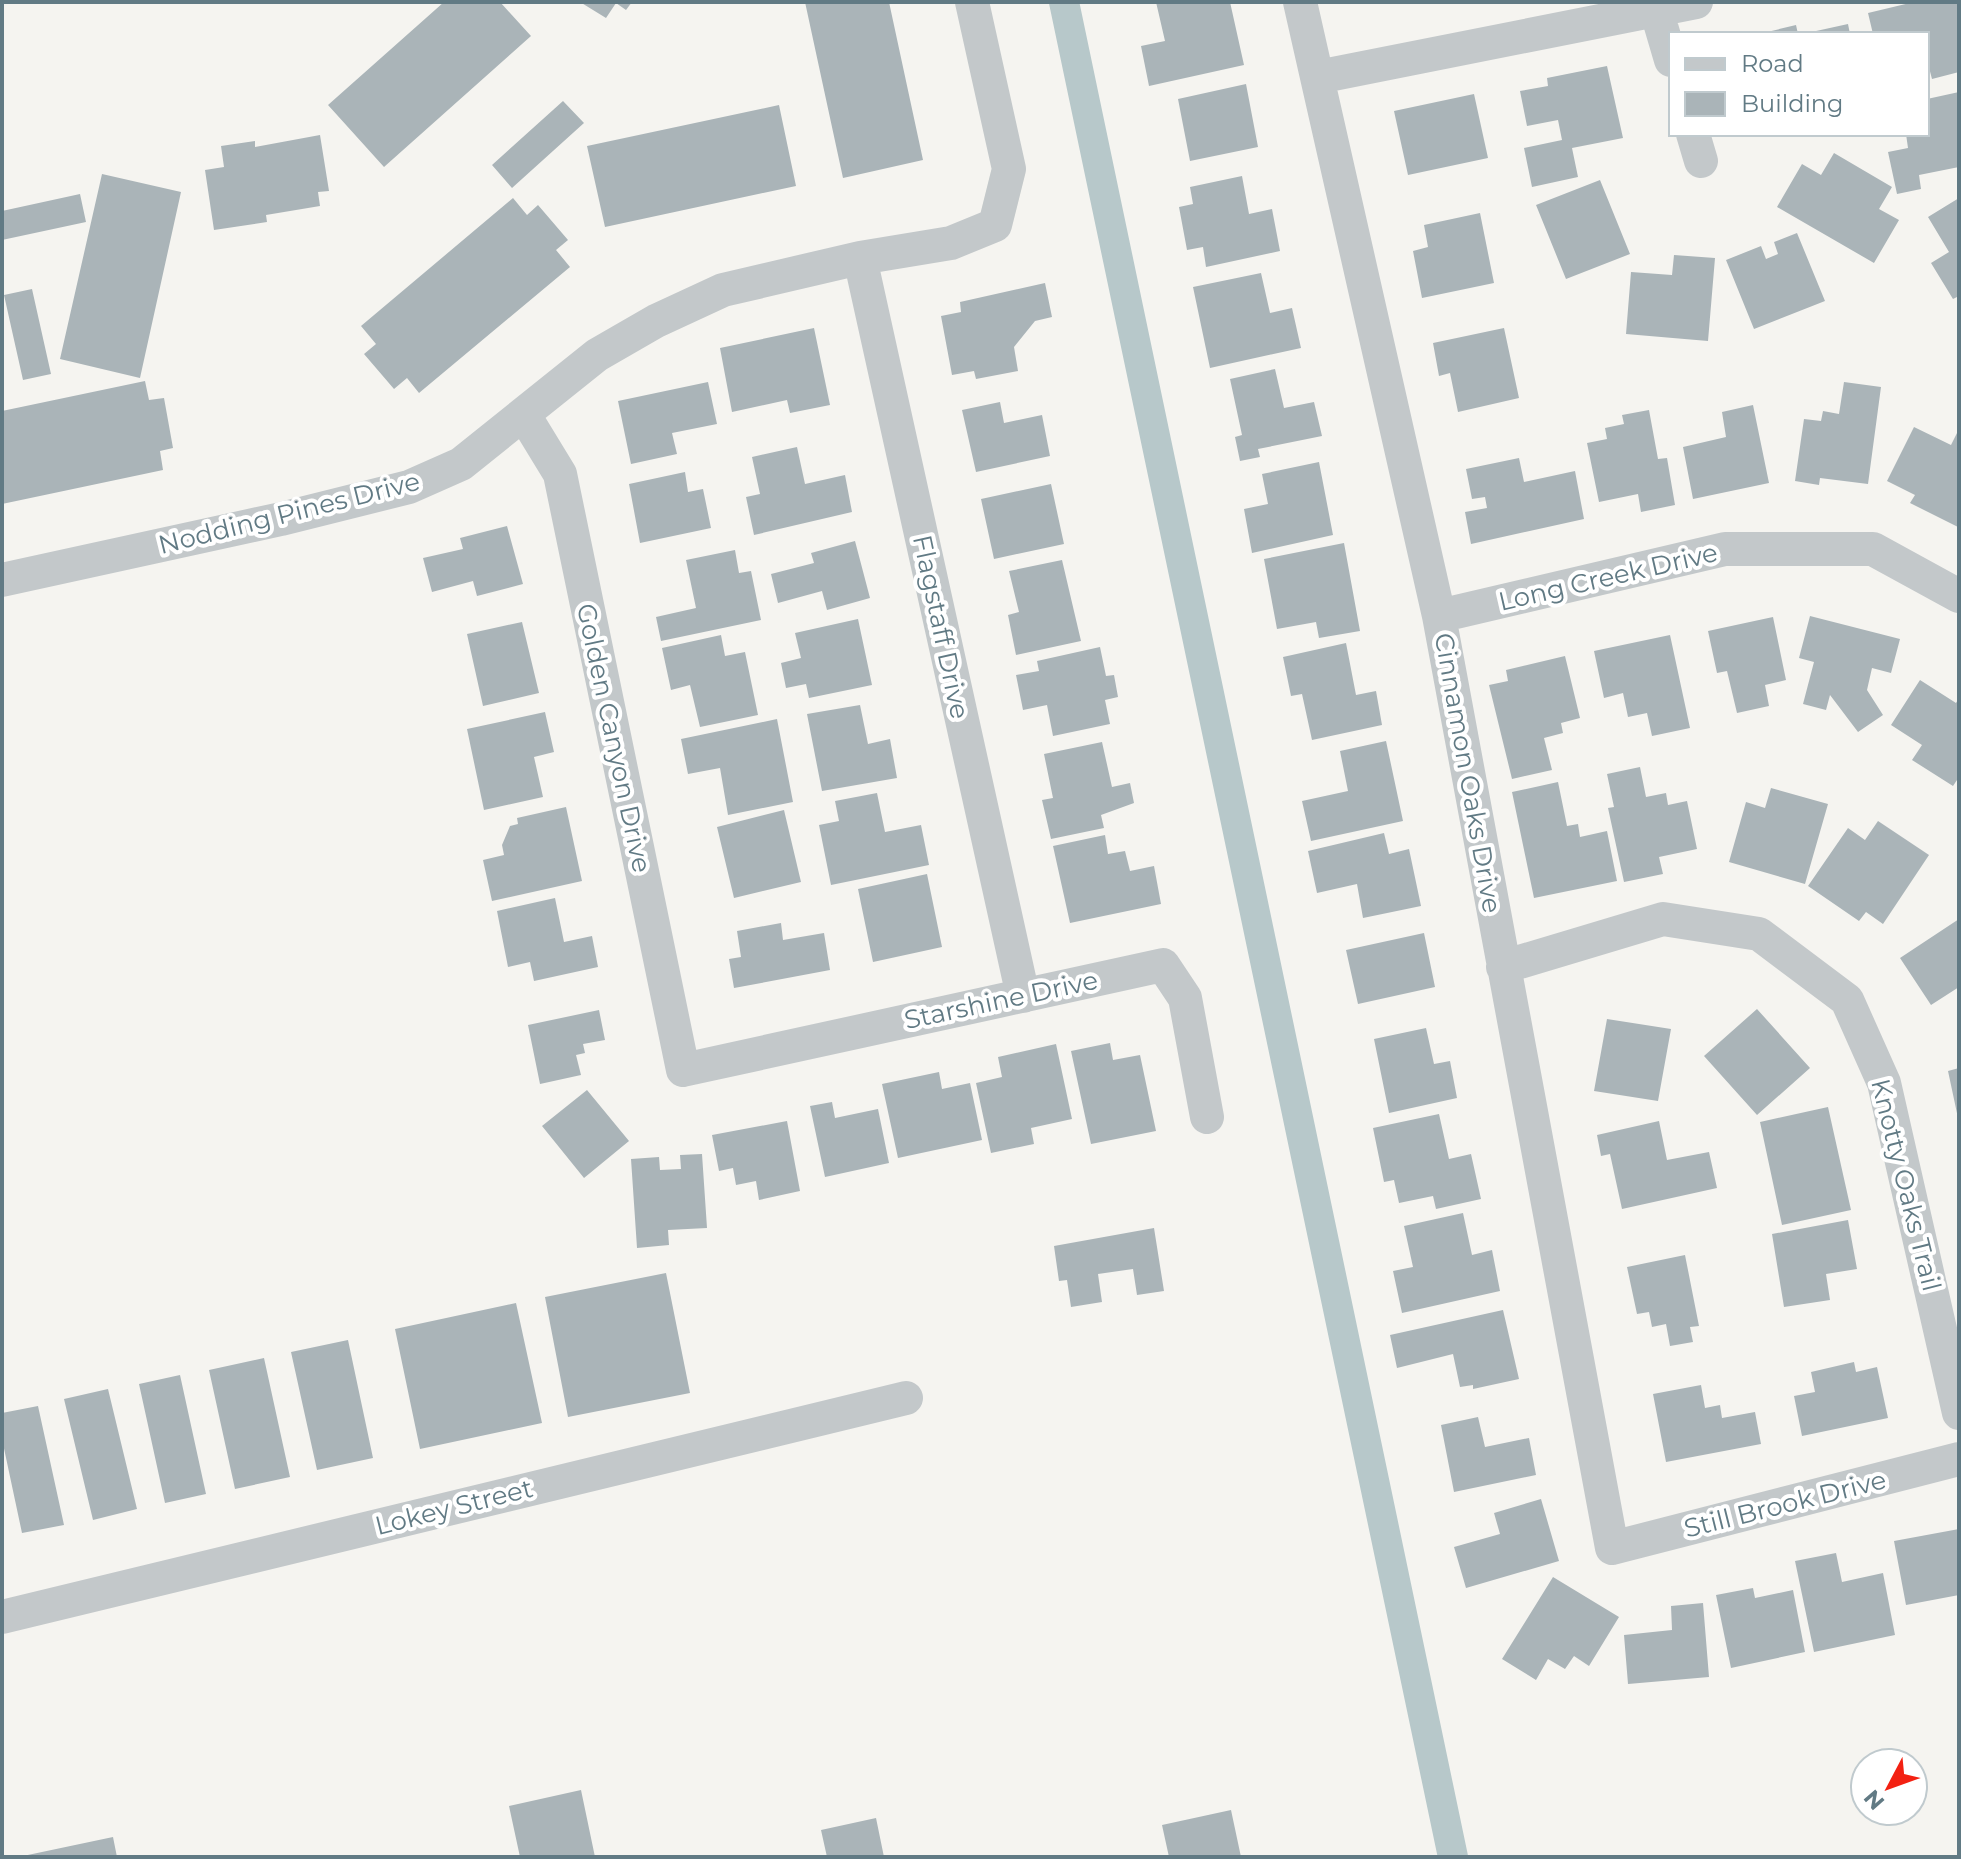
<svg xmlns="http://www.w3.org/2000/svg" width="1961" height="1859" viewBox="0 0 1961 1859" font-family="Montserrat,sans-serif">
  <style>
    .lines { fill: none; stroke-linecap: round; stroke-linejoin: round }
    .canal { stroke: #b7c8ca; stroke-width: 30 }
    .building { fill: #aab4b8 }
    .minor { stroke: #c3c8ca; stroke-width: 34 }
    .labels { text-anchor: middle; stroke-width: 8; stroke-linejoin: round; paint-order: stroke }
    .street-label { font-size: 26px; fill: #617a84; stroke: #fff }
  </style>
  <rect width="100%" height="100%" fill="#f5f4f0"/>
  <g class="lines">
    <path class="canal" d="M1064,2L1453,1857"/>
  </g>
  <path class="building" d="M444,2H500L531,36L384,167L328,105Z
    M580,2H632L626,10L616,3L606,18Z
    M805,2H889L923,160L843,178Z
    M1156,2H1230L1244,65L1149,86L1141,46L1165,41Z
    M1914,2H1959V72L1932,79L1927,60V34H1873L1868,13Z
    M1848,24L1850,34H1807V33Z
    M1796,25L1798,34H1763V33Z
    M1607,66L1623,138L1572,148L1578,177L1532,187L1524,148L1562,140L1558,120L1527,126L1520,91L1548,86L1547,78Z
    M1246,84L1258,147L1190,161L1178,99Z
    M1959,92V167L1919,175L1921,189L1897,194L1888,152L1908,148L1906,134H1927V99Z
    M1474,94L1488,158L1408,175L1394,111Z
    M563,101L584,123L512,188L492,165Z
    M779,105L796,186L605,227L587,146Z
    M320,135L329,191L318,192L320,206L266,215L267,222L214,230L205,170L224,167L221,146L255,141V147Z
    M1834,153L1892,187L1879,209L1899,220L1874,263L1777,207L1802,164L1821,175Z
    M102,174L181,192L140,378L60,359Z
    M1242,176L1249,214L1272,209L1280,251L1206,267L1203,247L1187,250L1179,207L1193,204L1190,187Z
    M1600,180L1630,254L1566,279L1536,205Z
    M80,194L86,222L2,240V211Z
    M513,198L527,215L538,205L568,240L556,250L570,267L419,393L407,378L394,389L364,354L376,344L361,326Z
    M1959,198V296L1953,299L1931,263L1949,252L1928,217Z
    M1480,213L1494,283L1422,298L1413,251L1428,247L1424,225Z
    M1797,233L1825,301L1754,329L1726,260L1761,246L1766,259L1778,254L1774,242Z
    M1674,255L1715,258L1708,341L1626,334L1631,272L1672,275Z
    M1261,273L1270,313L1292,308L1301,348L1210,368L1193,287Z
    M1045,283L1052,317L1035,321L1014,347L1018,371L976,379L974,371L952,375L941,316L961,312L960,302Z
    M32,289L51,374L23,380L4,295Z
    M814,328L830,405L790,413L787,400L732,412L720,348Z
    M1504,328L1519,398L1458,412L1450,373L1439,376L1433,343Z
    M1275,369L1284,408L1314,402L1322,436L1258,449L1260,457L1240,461L1235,437L1242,435L1230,379Z
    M145,381L149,400L164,398L173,448L160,451L163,470L2,504V411Z
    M708,382L717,424L672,433L677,454L631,464L618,401Z
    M1844,382L1881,387L1868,484L1820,478L1819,485L1795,481L1804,419L1821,421L1823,411L1839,414Z
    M1000,402L1004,423L1042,415L1050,456L976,472L962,410Z
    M1753,405L1769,483L1693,499L1683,447L1726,437L1722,412Z
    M1649,410L1658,459L1667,458L1675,505L1641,512L1638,494L1599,502L1587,443L1607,439L1605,428L1624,424L1622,415Z
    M1914,427L1951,445L1959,429L1958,527L1910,503L1915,495L1887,481Z
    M797,447L805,484L845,475L852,512L754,535L746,497L760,494L752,457Z
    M1519,458L1524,482L1575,471L1584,519L1471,544L1465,512L1487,508L1485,497L1472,499L1466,469Z
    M1319,462L1333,535L1252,553L1244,509L1268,504L1262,474Z
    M685,472L688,492L703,489L711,528L640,543L629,484Z
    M1051,484L1064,544L994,559L981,499Z
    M507,526L523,584L477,596L473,581L432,592L423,558L463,549L460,538Z
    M855,541L870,598L827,610L822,591L778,603L771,574L814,563L811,553Z
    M1344,543L1360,631L1319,638L1316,622L1277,629L1264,559Z
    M735,550L739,573L751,571L761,620L661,641L656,617L696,608L686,560Z
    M1062,560L1081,641L1016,655L1008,615L1019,612L1009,571Z
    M1810,616L1900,639L1891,673L1872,668L1867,690L1883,715L1858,732L1830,695L1826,710L1803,704L1814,662L1799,658Z
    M1773,617L1786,680L1765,685L1769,706L1737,713L1727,671L1717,673L1708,631Z
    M858,619L872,685L809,698L806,684L786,688L781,663L801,658L795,633Z
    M522,622L539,693L483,706L467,634Z
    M721,635L725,656L745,652L758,715L700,727L690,685L671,690L662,648Z
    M1670,635L1690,728L1652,736L1647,713L1628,717L1623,693L1604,698L1594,651Z
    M1346,643L1356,695L1376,691L1382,725L1312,740L1302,694L1291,696L1283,657Z
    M1100,647L1106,676L1114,675L1118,697L1105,700L1110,724L1053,736L1047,705L1023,710L1016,675L1039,671L1037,661Z
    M1565,656L1580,718L1561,723L1563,733L1544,738L1552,770L1512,779L1489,685L1508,681L1506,670Z
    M1920,680L1956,703L1959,698V777L1953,786L1912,760L1922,745L1891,725Z
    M860,705L868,744L890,739L897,778L822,791L807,714Z
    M545,712L554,752L534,757L543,797L484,810L467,729Z
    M777,719L793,802L728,815L720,768L688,774L681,739Z
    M1386,741L1403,821L1311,841L1302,801L1348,791L1340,751Z
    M1102,742L1112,787L1130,783L1134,803L1101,815L1104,828L1051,839L1042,800L1053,798L1044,754Z
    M1640,767L1646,797L1666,793L1668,805L1687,801L1697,849L1659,857L1663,874L1624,882L1608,808L1614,807L1607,774Z
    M1558,782L1567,826L1578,824L1580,837L1607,831L1617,881L1534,898L1512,792Z
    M1771,788L1828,804L1805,884L1729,862L1746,802L1765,808Z
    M877,793L885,832L921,825L929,865L831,885L819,825L839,821L835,801Z
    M566,807L582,881L492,901L483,860L504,855L502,845L510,826L518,824L517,818Z
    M784,810L801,882L734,898L717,827Z
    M1878,821L1929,855L1883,924L1866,912L1859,921L1808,886L1848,828L1865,840Z
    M1384,833L1389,854L1409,849L1421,906L1363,918L1357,884L1317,893L1308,851Z
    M1105,835L1108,854L1125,851L1130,871L1154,866L1161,904L1070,923L1053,846Z
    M927,874L942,947L873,962L858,889Z
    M555,898L564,942L592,936L598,967L534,981L530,962L508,967L497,911Z
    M1959,919V987L1931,1005L1900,958Z
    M781,923L783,940L824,933L830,970L734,988L729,959L741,957L737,931Z
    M1424,933L1435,987L1358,1004L1346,950Z
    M1757,1009L1810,1068L1757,1115L1704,1056Z
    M599,1010L605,1040L583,1044L585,1053L576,1055L581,1075L540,1084L528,1025Z
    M1607,1019L1671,1029L1658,1101L1594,1091Z
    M1426,1028L1434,1064L1450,1061L1457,1098L1389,1113L1374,1039Z
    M1110,1043L1113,1060L1140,1055L1156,1131L1091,1144L1071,1051Z
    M1056,1044L1072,1119L1031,1128L1034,1144L991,1153L976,1083L1002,1077L998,1057Z
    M1959,1068V1118H1958L1948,1071Z
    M939,1072L942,1089L970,1083L982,1140L898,1158L882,1084Z
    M587,1090L629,1141L584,1178L542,1126Z
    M832,1102L835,1118L878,1109L889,1163L825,1177L810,1106Z
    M1828,1107L1851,1210L1782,1225L1760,1122Z
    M1439,1114L1449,1159L1471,1154L1481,1199L1436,1209L1433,1196L1399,1203L1394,1180L1384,1182L1373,1128Z
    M787,1121L800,1191L759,1200L756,1181L736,1185L733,1168L719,1171L712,1135Z
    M1659,1121L1667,1160L1709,1152L1717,1188L1622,1209L1610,1154L1601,1156L1597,1135Z
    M702,1154L707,1228L668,1230L669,1245L637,1248L631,1159L659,1157L660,1170L681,1169L680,1155Z
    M1463,1213L1472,1255L1492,1250L1500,1291L1402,1313L1393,1271L1413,1267L1404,1226Z
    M1848,1220L1857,1269L1826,1274L1830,1300L1784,1307L1772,1234Z
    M1154,1228L1164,1291L1137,1295L1133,1269L1098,1274L1102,1302L1071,1307L1067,1280L1059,1281L1054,1246Z
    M1685,1255L1699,1326L1690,1327L1693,1342L1670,1346L1666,1324L1652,1327L1649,1312L1637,1314L1627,1267Z
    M666,1273L690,1393L568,1417L545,1297Z
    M516,1303L542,1423L420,1449L395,1329Z
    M1503,1310L1519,1379L1473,1389V1385L1460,1387L1453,1354L1397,1368L1390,1335Z
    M348,1340L373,1458L317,1470L291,1352Z
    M264,1358L290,1477L235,1489L209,1370Z
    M1854,1362L1856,1372L1877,1367L1888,1418L1802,1436L1794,1396L1815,1392L1811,1372Z
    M180,1375L206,1494L165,1503L139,1384Z
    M1701,1385L1705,1408L1720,1405L1722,1418L1755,1412L1761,1444L1666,1462L1653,1394Z
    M108,1389L137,1509L93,1520L64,1399Z
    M38,1406L64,1525L22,1533L2,1439V1413Z
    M1478,1417L1485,1447L1529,1438L1536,1475L1454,1492L1441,1425Z
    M1541,1499L1559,1561L1466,1588L1454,1547L1500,1534L1494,1513Z
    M1959,1529V1595L1906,1605L1894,1541Z
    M1836,1553L1842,1582L1883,1573L1895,1635L1814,1652L1795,1561Z
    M1553,1577L1619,1617L1589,1666L1574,1656L1565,1669L1548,1659L1536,1680L1502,1659Z
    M1753,1588L1755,1598L1793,1590L1805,1652L1731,1668L1716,1595Z
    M1703,1603L1709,1677L1628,1684L1624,1635L1672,1630L1671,1606Z
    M581,1790L595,1857H520L509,1806Z
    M1231,1810L1241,1857H1169L1162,1825Z
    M876,1818L884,1857H827L821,1830Z
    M113,1837L117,1857H23V1856Z"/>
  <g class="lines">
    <path class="minor" d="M1300,2L1439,616L1612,1548L1959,1459
      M1656,9L1671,60
      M1318,77L1696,2
      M1693,134L1701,161
      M860,258L1023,996
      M524,415L560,474L683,1070L1163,965L1185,998L1207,1117
      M2,580L281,519L409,487L461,464L597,355L656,321L723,290L860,258L951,243L995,225L1009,169L972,2
      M1439,616L1725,549H1873L1959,596
      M1503,967L1663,919L1759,934L1847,1000L1884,1083L1959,1413
      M2,1617L906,1398"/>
  </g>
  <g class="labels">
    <g class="street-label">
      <text transform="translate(289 513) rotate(-14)" y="9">Nodding Pines Drive</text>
      <text transform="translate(1608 577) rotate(-13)" y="9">Long Creek Drive</text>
      <text transform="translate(941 627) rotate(78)" y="9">Flagstaff Drive</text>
      <text transform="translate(614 738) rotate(78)" y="9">Golden Canyon Drive</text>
      <text transform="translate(1468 773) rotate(80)" y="9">Cinnamon Oaks Drive</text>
      <text transform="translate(1001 1000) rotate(-12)" y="9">Starshine Drive</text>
      <text transform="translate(1906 1185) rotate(76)" y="9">Knotty Oaks Trail</text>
      <text transform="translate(1785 1504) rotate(-14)" y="9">Still Brook Drive</text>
      <text transform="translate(454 1507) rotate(-14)" y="9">Lokey Street</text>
    </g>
  </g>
  <rect width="1961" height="1859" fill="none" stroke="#617a84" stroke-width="8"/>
  <rect x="1669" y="32" width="260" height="104" fill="#ffffff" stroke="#c0cace" stroke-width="2"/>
  <rect x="1685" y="58" width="40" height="12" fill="#c3c8ca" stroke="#c0cace" stroke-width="2"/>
  <text x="1741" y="72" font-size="24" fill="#617a84">Road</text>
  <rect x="1685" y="92" width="40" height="24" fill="#aab4b8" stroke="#c0cace" stroke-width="2"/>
  <text x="1741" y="112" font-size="24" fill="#617a84">Building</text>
  <g transform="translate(1889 1787) rotate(229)"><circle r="38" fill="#ffffff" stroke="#c0cace" stroke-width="2"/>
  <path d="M0-6L14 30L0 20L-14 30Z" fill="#f32112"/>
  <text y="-12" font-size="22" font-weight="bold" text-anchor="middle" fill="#617a84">N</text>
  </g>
</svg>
